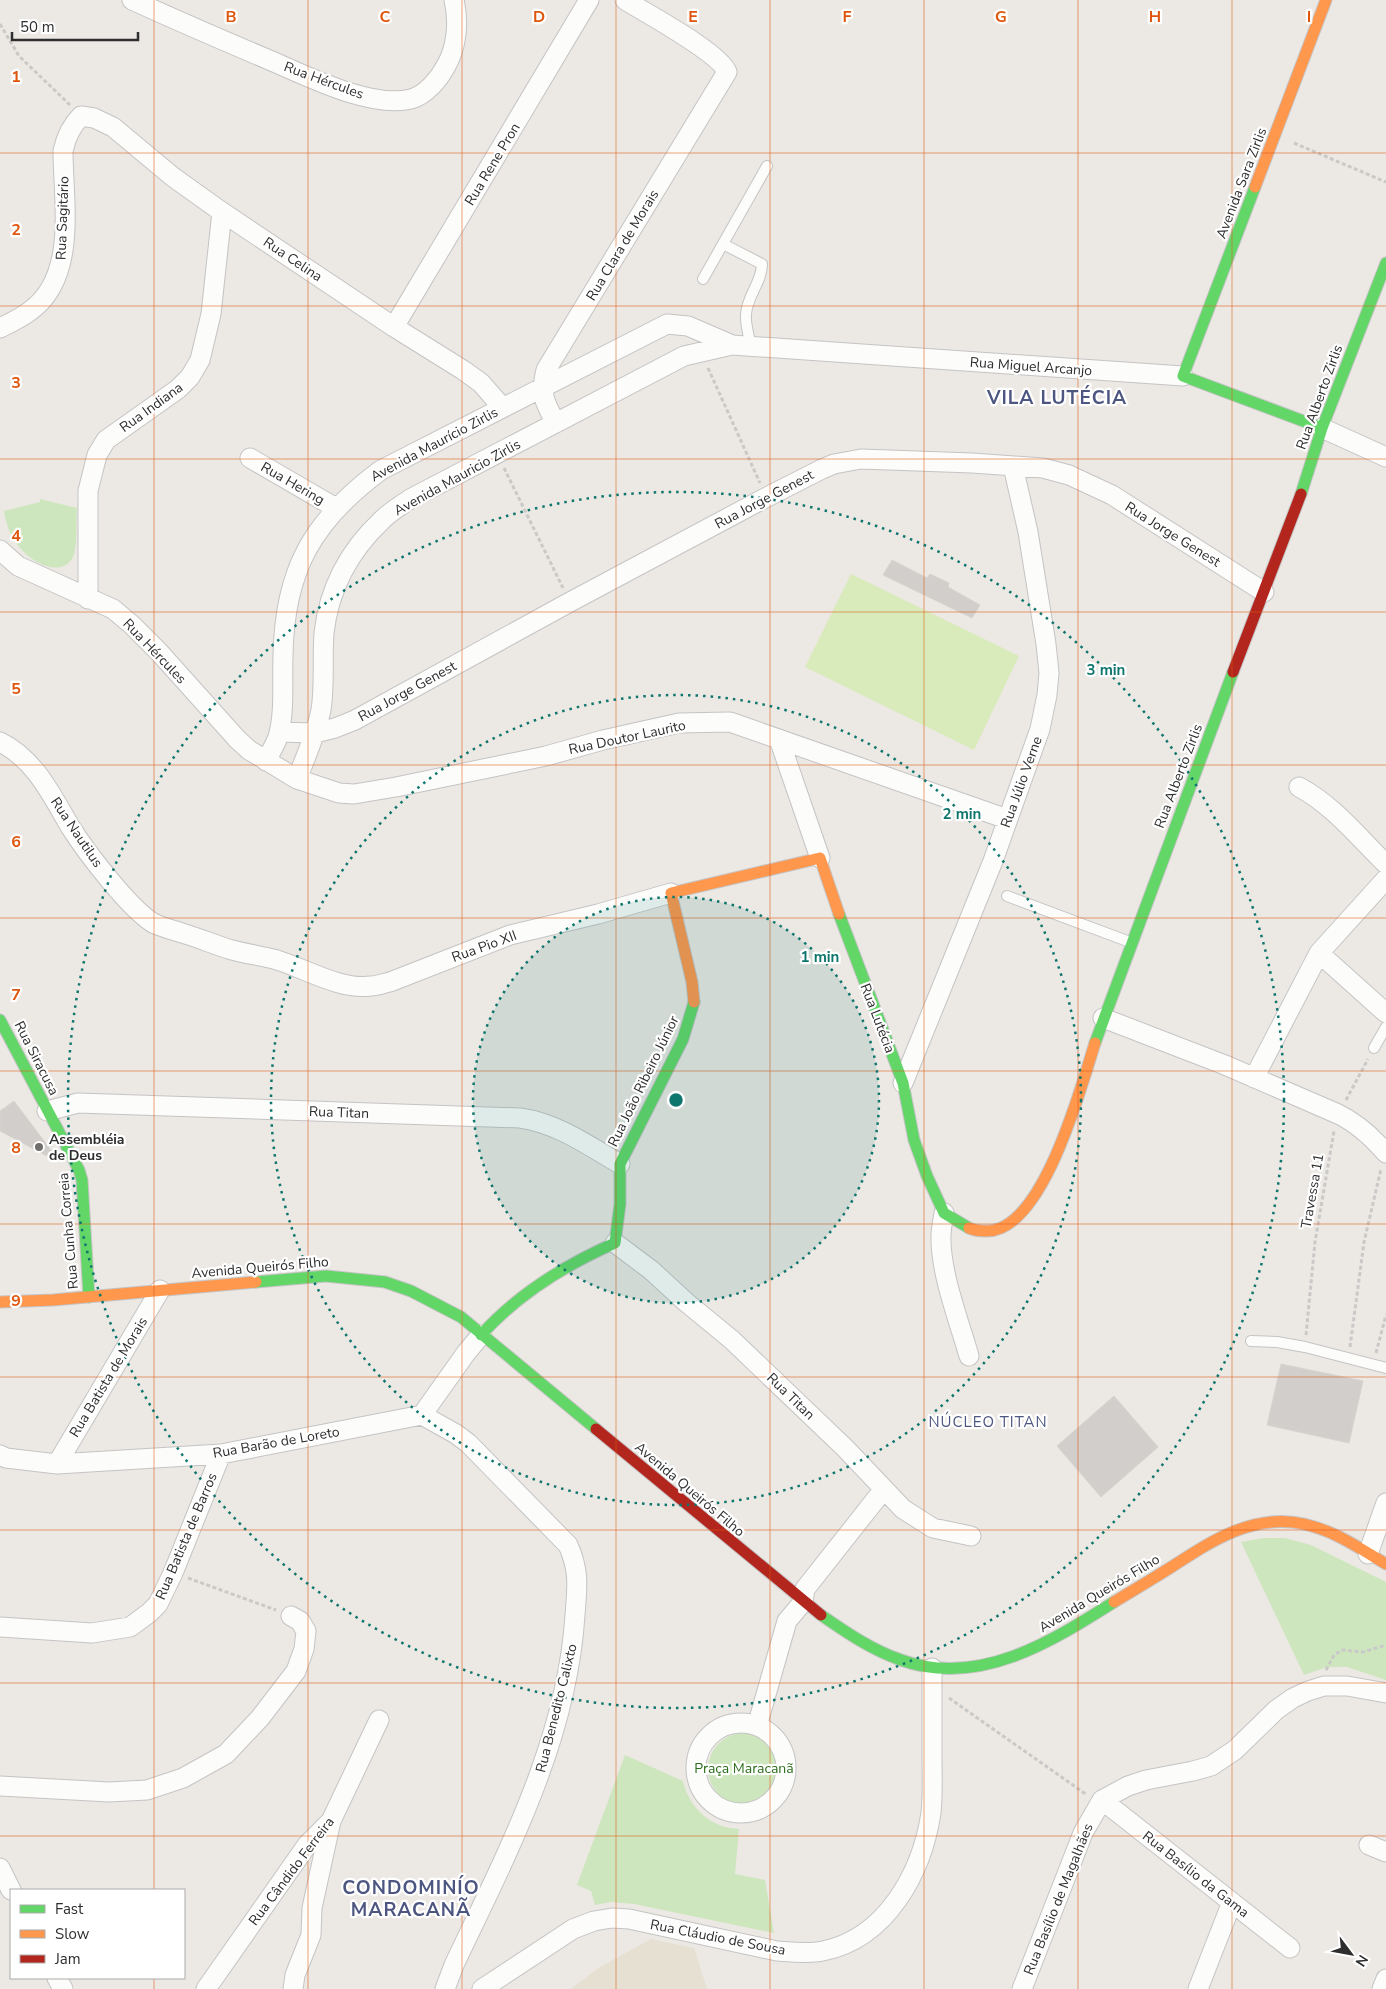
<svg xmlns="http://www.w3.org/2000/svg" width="1386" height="1989" viewBox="0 0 1386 1989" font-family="'Nunito Sans',sans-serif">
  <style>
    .education { fill: #e6e0d3 }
    .green { fill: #cee6be }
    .pitch { fill: #d9eabb }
    .building { fill: #d1cecb; stroke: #d7d4d0 }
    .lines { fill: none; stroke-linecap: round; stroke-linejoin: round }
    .lane-casing { stroke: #c5c4c5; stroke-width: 12 }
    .street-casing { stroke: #c5c4c5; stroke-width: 21 }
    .fast-casing { stroke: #c5c4c5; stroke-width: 13 }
    .slow-casing { stroke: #c5c4c5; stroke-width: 13 }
    .jam-casing { stroke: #c5c4c5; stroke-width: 13 }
    .path { stroke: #c9c9c8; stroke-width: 3; stroke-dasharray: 4 2.5; stroke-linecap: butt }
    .lane { stroke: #fcfcfb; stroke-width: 10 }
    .street { stroke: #fcfcfb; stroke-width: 19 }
    .fast { stroke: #63d668; stroke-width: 11 }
    .slow { stroke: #ff974d; stroke-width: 11 }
    .jam { stroke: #b3261e; stroke-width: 11 }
    .grid { fill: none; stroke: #df570e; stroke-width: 1; stroke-opacity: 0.55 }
    .ring { fill: none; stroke: #0f766e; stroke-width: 2.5; stroke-dasharray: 2.5 5 }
    .poi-dot { fill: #706f6e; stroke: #fff; stroke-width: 2 }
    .labels { text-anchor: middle; stroke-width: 4.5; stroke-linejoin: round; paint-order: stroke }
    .street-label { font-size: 14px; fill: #2e2e2e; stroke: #fff }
    .poi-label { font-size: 14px; font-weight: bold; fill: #2e2e2e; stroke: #fff; text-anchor: start }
    .park-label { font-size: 14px; fill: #2c6e1b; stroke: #fff }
    .neighbourhood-label { font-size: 15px; letter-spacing: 1px; fill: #4d5680; stroke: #fff }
    .district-label { font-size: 19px; font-weight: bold; letter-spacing: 1px; fill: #4d5680; stroke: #fff }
    .grid-label { font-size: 16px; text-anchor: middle; font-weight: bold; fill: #df570e; stroke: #fff; stroke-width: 4.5; stroke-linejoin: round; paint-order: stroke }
    .centre { fill: #0f766e; stroke: #fff; stroke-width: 2.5 }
    .ring-label { font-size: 15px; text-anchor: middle; font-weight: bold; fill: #0f766e; stroke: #fff; stroke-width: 4.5; stroke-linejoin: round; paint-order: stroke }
  </style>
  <rect width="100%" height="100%" fill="#ece8e4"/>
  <path class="education" d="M651,1939L694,1948L707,1989H571L600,1967Z"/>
  <path class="green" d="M40,499L77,508C76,520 78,547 73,557C61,579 32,562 21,549C11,538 6,525 4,511L40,502Z
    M1264,1538H1285L1311,1545L1386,1582V1680L1347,1667H1327L1304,1675L1241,1542Z
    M708 1769a36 36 0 1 1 72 0a36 36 0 1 1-72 0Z
    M625,1755L683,1781C689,1808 711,1828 739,1829L735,1874L765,1880L774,1933L634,1904L611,1902L595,1905L591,1891L577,1885Z"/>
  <path class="pitch" d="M851,574L1019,656L974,750L805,667Z"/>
  <path class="building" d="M892,560L927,578L930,574L949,583L948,587L980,605L972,618L883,575Z
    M14,1101L53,1153L56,1161L0,1131V1111Z
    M1281,1364L1363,1381L1349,1443L1267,1425Z
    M1114,1396L1158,1447L1101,1497L1057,1446Z"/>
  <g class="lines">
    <defs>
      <path id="lane" d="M723,244L762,264C762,282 747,296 746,314C745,324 749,336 751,346
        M703,279L767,166
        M1007,896L1130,942
        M1374,1048L1386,1027
        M1251,1341L1277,1342L1305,1347L1386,1368"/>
      <path id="street" d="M132,0C176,20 222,40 267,59C305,75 370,109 411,99C426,95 439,79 446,66C457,47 459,21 454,0
        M394,327L589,0
        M0,328C10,323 21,318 30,311C78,277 63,201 63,151C66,137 71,126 81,116L94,118L113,127L173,177L222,212L394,327L463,370L481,383L502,407
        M556,423C544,402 540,394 546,370L727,72C719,52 647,14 625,0
        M1322,428L1386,457
        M250,458L336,508
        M0,550L18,566L113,609L132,625L159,652L237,739L249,750L297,779L339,793L354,794L396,787L546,756L603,740L679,723L730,722L1007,819
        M88,599V491L97,455L106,440L178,389L190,377L200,360L211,314L222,212
        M279,732L315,733L335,728L355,720L570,602L767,497L822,469L834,464L861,459L972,463L1043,468L1069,475L1112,495L1264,592
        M779,739L820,858
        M0,742C35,759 52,796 71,828C87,853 129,908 153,923C161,927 173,930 182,933C199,938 215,945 232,950C247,954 262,956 277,960C306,969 340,990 371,986C378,986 384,983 390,982L510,935L598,914L671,893
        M266,761C270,753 275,745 278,737C285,712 282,683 283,657C284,571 312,521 381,470L667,324L688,326L732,345
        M297,779C306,756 316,734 321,710C325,685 322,658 324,633C329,588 349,551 382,520C390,512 400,506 410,499L684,356L732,345L1183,376
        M1299,787C1333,805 1359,838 1386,864
        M1319,953L1386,1013
        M1103,1018L1225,1065L1338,1114C1357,1123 1372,1137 1386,1153
        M1254,1078L1319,953L1386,879
        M903,1083L993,861L1040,729L1047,695L1049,673L1046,644L1028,532L1013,466
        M47,1111L78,1103L520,1118C557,1123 589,1146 620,1164
        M944,1213C943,1220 941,1228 941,1236C940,1272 959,1321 969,1356
        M615,1243L651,1270L687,1303L732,1340L845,1448L903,1509L933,1528L971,1536
        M422,1415L456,1434L468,1443L568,1545C580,1572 577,1587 575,1615C567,1741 507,1853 454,1965L445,1989
        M0,1455L6,1458L57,1464L221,1454L422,1415L466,1353L481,1335
        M57,1464L160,1290
        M1368,1554L1386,1503
        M0,1627L92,1633L130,1627L149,1613L158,1604L173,1573L221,1454
        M696 1768a45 45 0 1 1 90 0a45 45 0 1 1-90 0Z
        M757,1726L787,1621L803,1602L805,1589L884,1489
        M0,1786L109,1792L147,1790L183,1778L226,1754L260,1718L296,1671L304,1649L306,1631L300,1621L291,1616
        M1102,1800L1290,1948
        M1369,1845L1386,1852
        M0,1868L11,1890
        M57,1978L63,1989
        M206,1989L307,1845L331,1821L379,1720
        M293,1989L295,1975L311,1935L312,1908L331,1821
        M482,1989L573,1929L594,1921L612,1918L629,1919L777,1951C792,1952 808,1954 823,1951C887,1938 922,1872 931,1813C933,1794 932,1775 932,1756C932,1726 932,1697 932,1668
        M1022,1989L1083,1833L1102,1800L1128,1786L1146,1780L1193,1771L1211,1766L1235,1750L1276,1710L1293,1698L1308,1691L1324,1686H1347L1386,1693
        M1198,1989L1232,1902
        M1382,1989L1386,1979"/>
      <path id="fast" d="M1255,187L1183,376L1322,428
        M1301,494L1322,428L1386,263
        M839,914L903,1083L914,1140L927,1176L944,1213L969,1228
        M0,1020L79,1170L82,1180L89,1297
        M1095,1043L1233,672
        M256,1282L326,1276L385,1282L411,1291L461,1317L596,1429
        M481,1335C518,1294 565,1265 615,1243L620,1204V1164L683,1039L694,1002
        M821,1615C847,1633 872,1650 901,1660C978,1688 1051,1642 1114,1602"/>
      <path id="slow" d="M1255,187L1326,0
        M694,1002L692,982L671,893L820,858L839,914
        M969,1228C975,1231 980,1231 987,1231C1043,1231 1081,1087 1095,1043
        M0,1302L53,1300L256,1282
        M1114,1602C1134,1590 1154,1578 1173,1566C1213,1540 1254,1513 1304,1524C1335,1531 1359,1548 1386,1564"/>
      <path id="jam" d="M1233,672L1301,494
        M596,1429L821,1615"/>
    </defs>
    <use href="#lane" class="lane-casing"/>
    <use href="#street" class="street-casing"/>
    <use href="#fast" class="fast-casing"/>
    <use href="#slow" class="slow-casing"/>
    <use href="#jam" class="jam-casing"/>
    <path class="path" d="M0,24L19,56L70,105
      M1294,143L1386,182
      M708,368L760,483
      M504,468L563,588
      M1346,1100L1368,1059
      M1306,1335L1315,1242L1334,1131
      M1350,1347L1364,1242L1381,1169
      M1376,1353L1386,1315
      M188,1578L276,1610
      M1326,1670L1334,1655L1342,1650L1363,1652L1386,1645
      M949,1698L1087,1795"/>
    <use href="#lane" class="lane"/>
    <use href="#street" class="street"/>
    <use href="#fast" class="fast"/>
    <use href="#slow" class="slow"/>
    <use href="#jam" class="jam"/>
  </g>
  <path class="grid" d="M154,0V1890M308,0V1989M462,0V1989M616,0V1989M770,0V1989M924,0V1989M1078,0V1989M1232,0V1989M0,153H1386M0,306H1386M0,459H1386M0,612H1386M0,765H1386M0,918H1386M0,1071H1386M0,1224H1386M0,1377H1386M0,1530H1386M0,1683H1386M0,1836H1386M154,1978V1989"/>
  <circle cx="676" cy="1100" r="203" fill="#0f766e" fill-opacity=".12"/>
  <g class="ring">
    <circle cx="676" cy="1100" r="203"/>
    <circle cx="676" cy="1100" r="405"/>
    <circle cx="676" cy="1100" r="608"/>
  </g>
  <circle class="poi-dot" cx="39" cy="1147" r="5"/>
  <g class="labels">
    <g class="street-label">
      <text transform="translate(324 80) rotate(20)" y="5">Rua Hércules</text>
      <text transform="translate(492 164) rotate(-59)" y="5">Rua Rene Pron</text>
      <text transform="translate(1241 183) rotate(-69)" y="5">Avenida Sara Zirlis</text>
      <text transform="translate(62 218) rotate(-88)" y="5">Rua Sagitário</text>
      <text transform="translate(622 245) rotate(-59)" y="5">Rua Clara de Morais</text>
      <text transform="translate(293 259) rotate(34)" y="5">Rua Celina</text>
      <text transform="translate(1031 366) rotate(4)" y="5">Rua Miguel Arcanjo</text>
      <text transform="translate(1319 397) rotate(-70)" y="5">Rua Alberto Zirlis</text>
      <text transform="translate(151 407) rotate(-36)" y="5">Rua Indiana</text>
      <text transform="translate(434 444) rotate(-28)" y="5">Avenida Maurício Zirlis</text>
      <text transform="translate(457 477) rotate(-29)" y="5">Avenida Mauricio Zirlis</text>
      <text transform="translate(293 483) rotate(30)" y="5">Rua Hering</text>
      <text transform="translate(764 499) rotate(-28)" y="5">Rua Jorge Genest</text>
      <text transform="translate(1173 534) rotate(32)" y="5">Rua Jorge Genest</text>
      <text transform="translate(155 651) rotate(46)" y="5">Rua Hércules</text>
      <text transform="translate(407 691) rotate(-29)" y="5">Rua Jorge Genest</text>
      <text transform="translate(627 737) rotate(-12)" y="5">Rua Doutor Laurito</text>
      <text transform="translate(1178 776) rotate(-69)" y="5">Rua Alberto Zirlis</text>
      <text transform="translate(1021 782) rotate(-70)" y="5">Rua Júlio Verne</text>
      <text transform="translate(77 832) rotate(56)" y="5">Rua Nautilus</text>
      <text transform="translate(484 946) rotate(-20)" y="5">Rua Pio XII</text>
      <text transform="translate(878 1018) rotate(69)" y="5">Rua Lutécia</text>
      <text transform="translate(37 1058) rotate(63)" y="5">Rua Siracusa</text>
      <text transform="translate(643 1081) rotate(-64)" y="5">Rua João Ribeiro Júnior</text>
      <text transform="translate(339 1112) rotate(2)" y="5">Rua Titan</text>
      <text transform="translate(1312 1191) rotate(-80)" y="5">Travessa 11</text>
      <text transform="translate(68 1231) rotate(-95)" y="5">Rua Cunha Correia</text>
      <text transform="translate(260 1267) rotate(-5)" y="5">Avenida Queirós Filho</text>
      <text transform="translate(108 1377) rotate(-59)" y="5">Rua Batista de Morais</text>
      <text transform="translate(791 1396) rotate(44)" y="5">Rua Titan</text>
      <text transform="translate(276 1442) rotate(-10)" y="5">Rua Barão de Loreto</text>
      <text transform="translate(690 1489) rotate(40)" y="5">Avenida Queirós Filho</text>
      <text transform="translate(186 1536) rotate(-67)" y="5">Rua Batista de Barros</text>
      <text transform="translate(1099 1593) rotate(-31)" y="5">Avenida Queirós Filho</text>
      <text transform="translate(556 1708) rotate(-76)" y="5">Rua Benedito Calixto</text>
      <text transform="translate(291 1871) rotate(-53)" y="5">Rua Cândido Ferreira</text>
      <text transform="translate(1196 1874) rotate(38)" y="5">Rua Basílio da Gama</text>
      <text transform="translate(1058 1899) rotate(-68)" y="5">Rua Basílio de Magalhães</text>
      <text transform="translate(718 1937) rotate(11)" y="5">Rua Cláudio de Sousa</text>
    </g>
    <g class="poi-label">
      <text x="49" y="1144">Assembléia<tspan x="49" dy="16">de Deus</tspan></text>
    </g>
    <g class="park-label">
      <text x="744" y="1773">Praça Maracanã</text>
    </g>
    <g class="neighbourhood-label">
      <text x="988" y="1427">NÚCLEO TITAN</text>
    </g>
    <g class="district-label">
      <text x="1057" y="404">VILA LUTÉCIA</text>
      <text x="411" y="1894">CONDOMINÍO<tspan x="411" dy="22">MARACANÃ</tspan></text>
    </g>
  </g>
  <g class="grid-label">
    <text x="231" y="22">B</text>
    <text x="385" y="22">C</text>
    <text x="539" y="22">D</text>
    <text x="693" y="22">E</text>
    <text x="847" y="22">F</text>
    <text x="1001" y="22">G</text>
    <text x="1155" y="22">H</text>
    <text x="1309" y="22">I</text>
    <text x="16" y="82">1</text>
    <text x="16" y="235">2</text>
    <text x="16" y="388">3</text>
    <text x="16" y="541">4</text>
    <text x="16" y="694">5</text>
    <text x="16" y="847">6</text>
    <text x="16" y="1000">7</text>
    <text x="16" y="1153">8</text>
    <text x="16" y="1306">9</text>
  </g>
  <circle cx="676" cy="1100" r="8" class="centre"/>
  <g class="ring-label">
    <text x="1106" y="675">3 min</text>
    <text x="962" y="819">2 min</text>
    <text x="820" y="962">1 min</text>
  </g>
  <rect x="10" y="1889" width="175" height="90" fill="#ffffff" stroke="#ababab"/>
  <rect x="20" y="1905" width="25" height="8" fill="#63d668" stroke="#ababab"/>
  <text x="55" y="1914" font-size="15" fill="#2e2e2e">Fast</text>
  <rect x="20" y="1930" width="25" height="8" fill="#ff974d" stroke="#ababab"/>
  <text x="55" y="1939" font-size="15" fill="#2e2e2e">Slow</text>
  <rect x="20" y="1955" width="25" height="8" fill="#b3261e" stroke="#ababab"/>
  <text x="55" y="1964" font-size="15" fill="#2e2e2e">Jam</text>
  <g transform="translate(1351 1954) rotate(122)" stroke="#ffffff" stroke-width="4" paint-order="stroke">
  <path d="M0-4L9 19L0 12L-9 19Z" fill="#2e2e2e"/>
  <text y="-8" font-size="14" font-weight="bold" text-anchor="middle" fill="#2e2e2e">N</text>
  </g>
  <path d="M12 32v8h126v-8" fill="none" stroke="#2e2e2e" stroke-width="2.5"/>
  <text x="20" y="32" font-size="15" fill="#2e2e2e" stroke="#ffffff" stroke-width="4" paint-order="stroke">50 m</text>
</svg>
